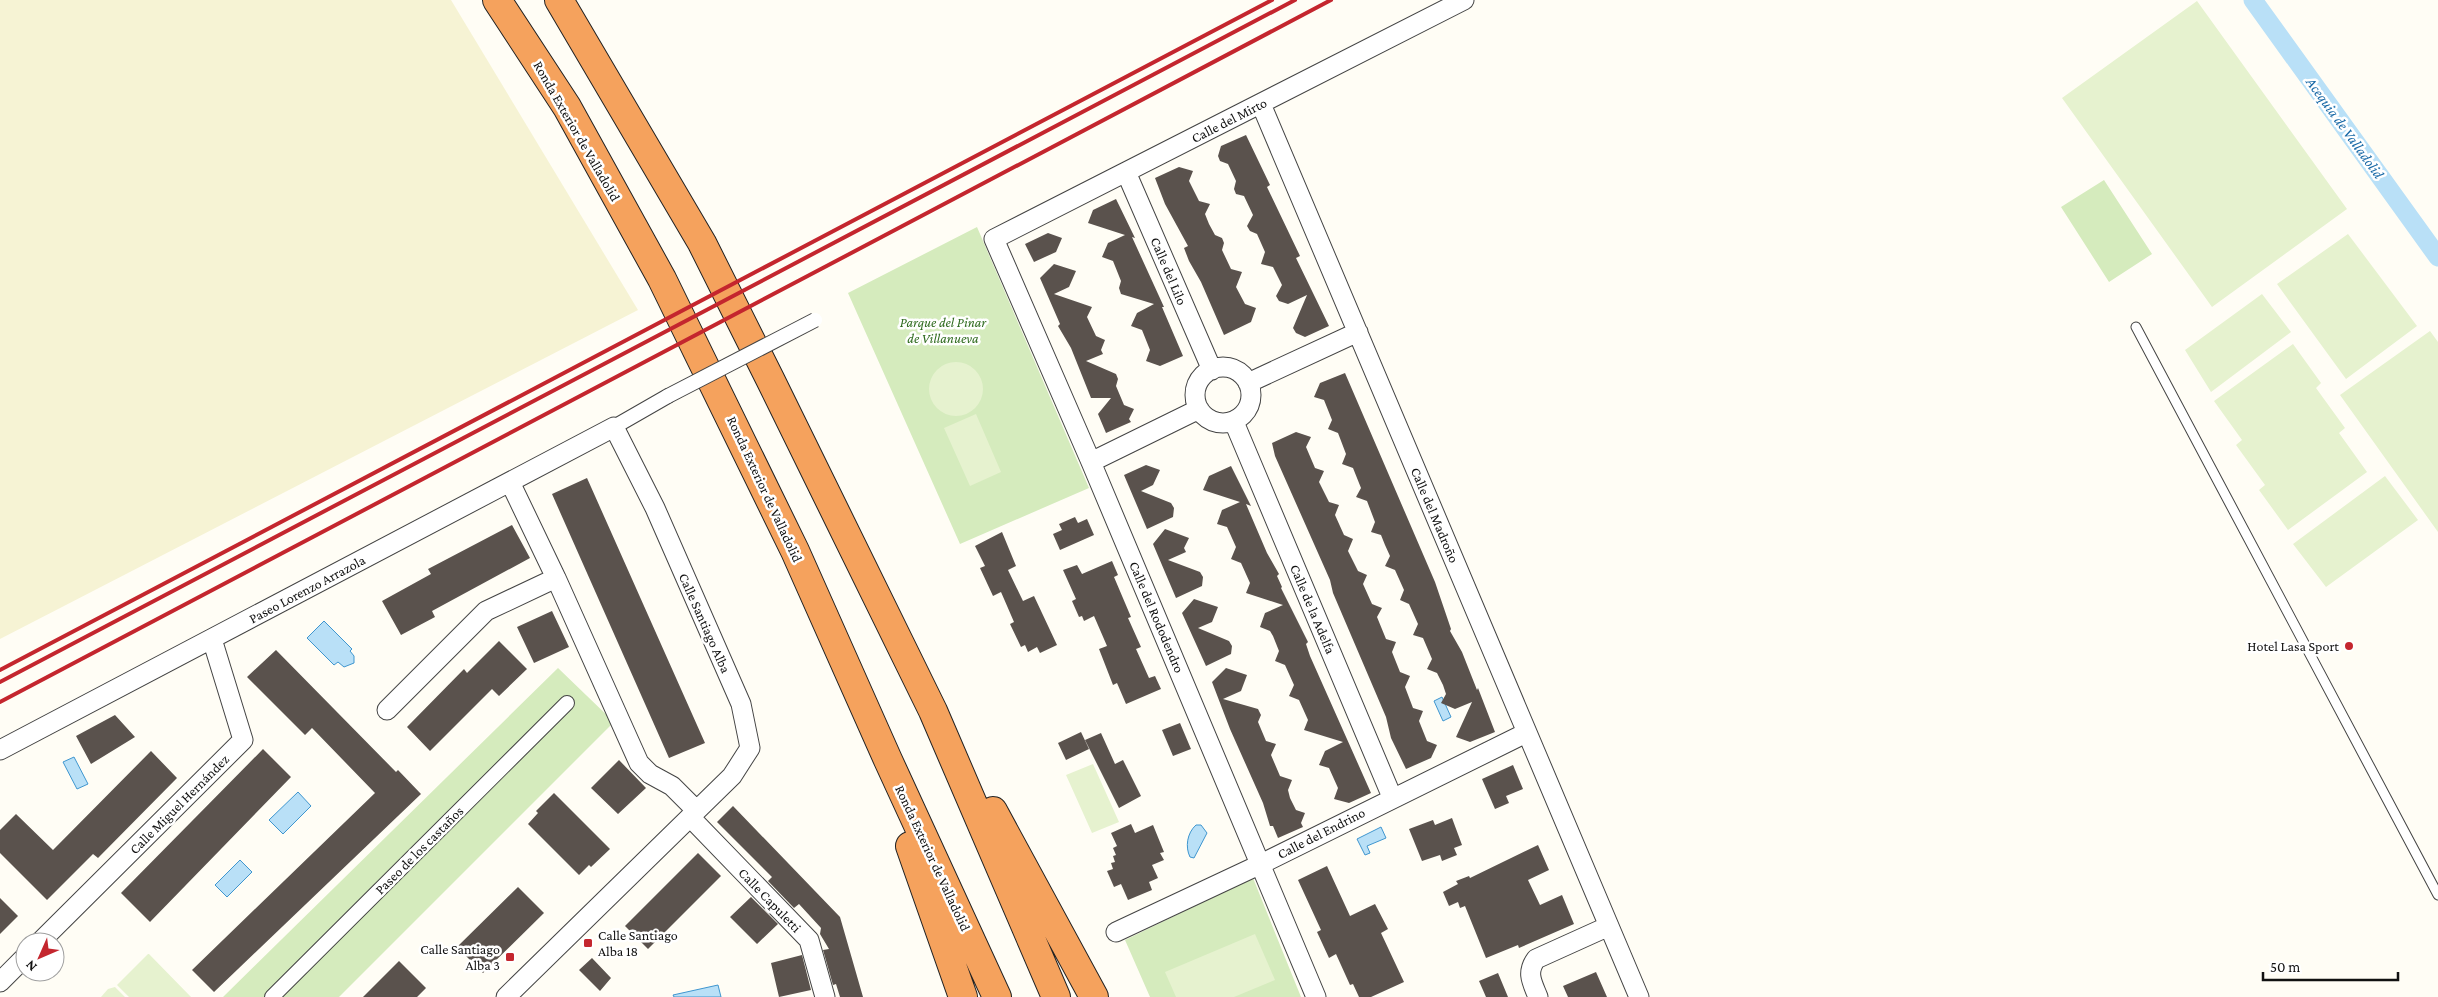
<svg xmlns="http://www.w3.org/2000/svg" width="2438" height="997" viewBox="0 0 2438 997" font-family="'Crimson Pro',serif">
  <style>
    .farmland { fill: #f6f3d4 }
    .green { fill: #d5ebbd }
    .pitch { fill: #e6f2cf }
    .water { fill: #b9e0f7; stroke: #3f96cf }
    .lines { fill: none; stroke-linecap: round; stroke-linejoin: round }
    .canal { stroke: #b9e0f7; stroke-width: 19 }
    .building { fill: #5a524d }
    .service-casing { stroke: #444; stroke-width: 11 }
    .pedestrian-casing { stroke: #444; stroke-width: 16 }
    .minor-casing { stroke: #444; stroke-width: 21 }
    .motorway-casing { stroke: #222; stroke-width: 30 }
    .service { stroke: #fff; stroke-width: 9 }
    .pedestrian { stroke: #fff; stroke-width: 14 }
    .minor { stroke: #fff; stroke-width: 19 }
    .motorway { stroke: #f5a25d; stroke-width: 28 }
    .rail { stroke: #c4262e; stroke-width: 4 }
    .pedestrian-bridge-casing { stroke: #444; stroke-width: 16; stroke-linecap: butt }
    .pedestrian-bridge { stroke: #fff; stroke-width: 14 }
    .poi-dot { fill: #c4262e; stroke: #fff; stroke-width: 2 }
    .labels { text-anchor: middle; stroke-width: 5; stroke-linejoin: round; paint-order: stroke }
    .street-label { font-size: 14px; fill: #111; stroke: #fff }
    .park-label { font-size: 14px; font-style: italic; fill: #2f6b1f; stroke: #fff }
    .poi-label { font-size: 14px; fill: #111; stroke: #fff; text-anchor: end }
    .water-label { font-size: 15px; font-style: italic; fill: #1768a6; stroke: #fff }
  </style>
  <rect width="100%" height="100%" fill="#fffdf5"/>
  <path class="farmland" d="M0,0H451L638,310L0,639Z"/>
  <path class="green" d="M2104,180L2152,254L2109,282L2061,207Z
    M977,227L1089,488L960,544L848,293Z
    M558,668L614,722L339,997H223Z
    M1253,878L1301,997H1150L1125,940Z"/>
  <path class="pitch" d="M2197,1L2347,209L2212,307L2062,98Z
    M2348,234L2417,326L2346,379L2277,284Z
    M2262,294L2291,332L2211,392L2185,350Z
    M2430,331L2438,342V532L2340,395Z
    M2293,344L2321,383L2316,388L2345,428L2339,433L2367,472L2288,530L2259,490L2265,485L2236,445L2242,440L2214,401Z
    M929 389a27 27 0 1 1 54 0a27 27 0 1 1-54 0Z
    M976,414L1001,472L970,486L944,428Z
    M2385,476L2418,520L2326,587L2293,544Z
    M1093,764L1119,822L1092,833L1066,775Z
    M1255,934L1275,980L1234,997H1176L1165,972Z
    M148,954H149L191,997H129L117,985Z
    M115,987L125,997H101L108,989Z"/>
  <path class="water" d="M324,621L352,649L350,651L354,656V663L344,667L338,662L334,665L307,638Z
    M1442,697L1451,717L1443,721L1434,701Z
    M74,757L88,784L77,789L63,762Z
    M298,792L311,806L283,834L269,820Z
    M1196,825H1201L1207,833L1194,858L1190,857C1185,847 1187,833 1196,825Z
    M1381,827L1386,838L1367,846L1370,853L1365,855L1357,839Z
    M240,860L252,872L227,897L215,885Z
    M718,985L721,997H674L673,995Z"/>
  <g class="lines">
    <path class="canal" d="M2253,0L2438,257"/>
  </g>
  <path class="building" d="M1246,135L1270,185L1267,187L1300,256L1296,258L1329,326L1305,337L1296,333L1293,328L1307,295L1288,304L1279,301L1276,296L1282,285L1273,267L1261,264L1265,252L1257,234L1250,231L1247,226L1253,215L1244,196L1236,194L1234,189L1236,181L1228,164L1220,161L1218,156L1221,146Z
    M1179,167L1193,171L1189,181L1199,201L1210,204L1205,214L1209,224L1215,235L1222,238L1224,243L1222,250L1231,269L1242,272L1236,287L1245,304L1256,308L1251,322L1224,335L1201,282L1189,261L1184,248L1188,246L1165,204L1155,178Z
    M1116,199L1135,238L1132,237L1164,307H1162L1183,356L1160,366L1146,361L1150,350L1142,330L1131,326L1137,313L1154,304L1121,294L1119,288L1121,281L1113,261L1102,257L1108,243L1125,235L1088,223L1093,210Z
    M1048,233L1062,238L1056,252L1034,262L1025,244Z
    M1054,264L1076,271L1069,287L1054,294L1092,307L1087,317L1096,336L1105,340L1101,350L1103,354L1086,361L1116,374L1118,379L1116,386L1124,405L1134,409L1129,419L1131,422L1106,433L1098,414L1111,398H1091L1071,348L1058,326L1060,324L1040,278Z
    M1345,373L1435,582L1451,629L1450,631L1462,652L1477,690L1478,688L1495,732L1470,742L1456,737L1472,702L1455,709L1441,703L1446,694L1443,685L1437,673L1427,669L1432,659L1423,638L1413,635L1418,624L1409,604L1400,600L1404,590L1395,570L1385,566L1390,556L1385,545L1381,535L1371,532L1375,522L1367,501L1356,497L1361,488L1353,468L1342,464L1346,454L1338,433L1328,429L1332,420L1324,400L1314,397L1320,383Z
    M1296,432L1311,437L1306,447L1315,468L1324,471L1319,482L1329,502L1339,505L1335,515L1344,535L1353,539L1348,551L1358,571L1367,575L1363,584L1372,604L1382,608L1377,617L1386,639L1396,642L1392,652L1400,672L1410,676L1405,687L1413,708L1423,711L1419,721L1427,741L1437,745L1431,758L1406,769L1391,738L1386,717L1333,593L1330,580L1275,456L1272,443Z
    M1146,465L1160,470L1153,485L1141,491L1171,503L1174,508L1173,517L1147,529L1124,475Z
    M1231,466L1251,506L1246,504L1267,553L1279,574L1277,576L1282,587L1281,588L1308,642L1306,644L1310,656L1371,793L1349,803L1334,799L1338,788L1329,768L1319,765L1325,751L1343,742L1304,730L1308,720L1299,700L1289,696L1294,685L1285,665L1275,661L1279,651L1273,636L1270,631L1260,627L1265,613L1283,605L1246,593L1250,583L1241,563L1231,559L1236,547L1227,527L1217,524L1222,510L1240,502L1203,490L1209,476Z
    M587,478L705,743L669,758L552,494Z
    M1075,517L1078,523L1087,519L1094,535L1060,550L1053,534L1062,530L1059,524Z
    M512,525L530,558L432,611L435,617L401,635L382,601L431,574L428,569Z
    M1165,529L1189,538L1184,548L1186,552L1168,560L1200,572L1203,577L1202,586L1176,598L1153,544Z
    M1002,532L1016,566L1008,570L1023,601L1034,596L1057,645L1040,653L1037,647L1028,652L1025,645L1021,647L1010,624L1014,622L1001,592L993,596L980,568L985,566L975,546Z
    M1112,561L1118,575L1114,577L1131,617L1128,618L1141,647L1136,649L1149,678L1155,676L1161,689L1126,704L1117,683L1113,685L1099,649L1107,646L1094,616L1084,621L1082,616L1079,617L1072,601L1076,599L1063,570L1077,565L1082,574Z
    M1194,599L1218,607L1212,622L1198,628L1229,641L1232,646L1231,654L1206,666L1182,613Z
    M552,611L569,647L534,663L517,627Z
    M499,641L527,669L499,696L492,689L430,751L407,727L464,669L467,673Z
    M276,650L396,772L398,770L421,794L214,992L192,970L375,793L312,728L305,735L247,677Z
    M1226,668L1247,675L1241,691L1223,699L1258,709L1261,715L1258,722L1266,741L1276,744L1271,755L1280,776L1292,780L1288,790L1290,798L1296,810L1305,813L1301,823L1303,827L1278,838L1273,826H1270L1263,803L1230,729L1212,682Z
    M115,715L135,737L91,764L76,736Z
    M1180,723L1191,749L1173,756L1162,730Z
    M1081,732L1089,749L1066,760L1058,743Z
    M1101,733L1115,764L1123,760L1141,796L1119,808L1085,740Z
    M263,749L291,777L150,922L121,893Z
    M151,751L177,778L98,858L93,854L47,900L0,853V830L16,814L53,850Z
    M619,760L646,788L618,814L591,788Z
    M1513,765L1523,789L1506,796L1509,803L1495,809L1482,779Z
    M554,793L610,849L591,867L589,865L579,875L528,824L538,813L536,811Z
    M733,806L840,917L863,997H840L836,984L833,985L823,950L829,949L820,934L821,928L799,904L794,908L768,881L772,877L717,822Z
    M1452,818L1462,845L1454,848L1457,855L1442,861L1440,855L1422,861L1409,829L1433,820L1435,825Z
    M1131,824L1135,833L1153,825L1164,852L1160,853L1164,860L1152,865L1158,878L1149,882L1152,890L1128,900L1121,884L1114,887L1107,871L1113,869L1111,863L1115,862L1113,856L1116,855L1113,848L1117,846L1111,833Z
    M1538,845L1549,870L1528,880L1540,905L1562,895L1574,924L1519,948L1518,945L1486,958L1465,906L1460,908L1458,902L1449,906L1443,892L1458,884L1456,881L1469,876L1470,878Z
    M698,853L721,876L648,949L625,926Z
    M1327,866L1350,916L1375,904L1388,929L1381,933L1404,982L1371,997H1359L1353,984L1350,985L1336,954L1329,958L1317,932L1321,930L1298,880Z
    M518,887L544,913L483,973L457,947Z
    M751,897L778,924L757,944L730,917Z
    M0,898L18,916L0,934Z
    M802,955L811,990L779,997L771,963Z
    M592,958L611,978L600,991L579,970Z
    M399,961L426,988L417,997H363Z
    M1596,972L1607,997H1568L1563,986Z
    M1498,973L1508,997H1486L1479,981Z"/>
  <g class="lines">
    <defs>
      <path id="service" d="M2136,327L2438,895"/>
      <path id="pedestrian" d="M614,427L668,396
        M272,997L567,703"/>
      <path id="minor" d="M1261,104L1639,997
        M1126,172L1212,370
        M1195 395a28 28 0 1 1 56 0a28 28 0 1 1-56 0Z
        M1248,383L1358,332
        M1234,422L1392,797
        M1091,462L1199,409
        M510,482L556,578L639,763L650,774L672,786L696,810
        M387,710L486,611L556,578
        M0,750L614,427L655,508L741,704L750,748L732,776L506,997
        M690,817L809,940L825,997
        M1116,932L1261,864L1526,733
        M40,942L243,740L212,639
        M0,982L25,957
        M1316,997L1091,462L994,239L1464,0
        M1538,997C1532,982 1526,973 1536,959L1609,926"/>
      <path id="motorway" d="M497,0L567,107L662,279L795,551L888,760L997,997
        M559,0L702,243L770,379L933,711L1056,997
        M993,811L1094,997
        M910,846L963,997"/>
    </defs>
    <use href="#service" class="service-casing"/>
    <use href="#pedestrian" class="pedestrian-casing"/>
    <use href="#minor" class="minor-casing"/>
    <use href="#motorway" class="motorway-casing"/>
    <use href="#service" class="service"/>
    <use href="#pedestrian" class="pedestrian"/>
    <use href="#minor" class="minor"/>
    <use href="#motorway" class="motorway"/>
    <path class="rail" d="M0,670L1272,0
      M0,682L1295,0
      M0,702L1331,0"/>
    <defs>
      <path id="pedestrian-bridge" d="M668,396L815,320"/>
    </defs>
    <use href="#pedestrian-bridge" class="pedestrian-bridge-casing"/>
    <use href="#pedestrian-bridge" class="pedestrian-bridge"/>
  </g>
  <g class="poi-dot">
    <circle cx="2349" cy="646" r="5"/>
    <rect x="583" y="938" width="10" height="10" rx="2.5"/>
    <rect x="505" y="952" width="10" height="10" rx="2.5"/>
  </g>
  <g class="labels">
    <g class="street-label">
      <text transform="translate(1229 120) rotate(-27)" y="5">Calle del Mirto</text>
      <text transform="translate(577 131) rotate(60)" y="5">Ronda Exterior de Valladolid</text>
      <text transform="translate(1169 271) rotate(67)" y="5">Calle del Lilo</text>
      <text transform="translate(765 489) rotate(65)" y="5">Ronda Exterior de Valladolid</text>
      <text transform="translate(1435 515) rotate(67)" y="5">Calle del Madroño</text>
      <text transform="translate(307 589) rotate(-28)" y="5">Paseo Lorenzo Arrazola</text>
      <text transform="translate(1313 609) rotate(67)" y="5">Calle de la Adelfa</text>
      <text transform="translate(1157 617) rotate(67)" y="5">Calle del Rododendro</text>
      <text transform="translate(705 623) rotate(66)" y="5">Calle Santiago Alba</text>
      <text transform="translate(179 804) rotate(-45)" y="5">Calle Miguel Hernández</text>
      <text transform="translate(1321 833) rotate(-27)" y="5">Calle del Endrino</text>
      <text transform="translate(419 850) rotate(-45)" y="5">Paseo de los castaños</text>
      <text transform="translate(933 858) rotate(65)" y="5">Ronda Exterior de Valladolid</text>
      <text transform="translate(770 900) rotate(46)" y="5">Calle Capuletti</text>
    </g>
    <g class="park-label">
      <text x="943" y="327">Parque del Pinar<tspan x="943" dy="16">de Villanueva</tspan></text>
    </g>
    <g class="poi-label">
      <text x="2339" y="651">Hotel Lasa Sport</text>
      <text x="598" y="940" text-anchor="start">Calle Santiago<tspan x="598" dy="16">Alba 18</tspan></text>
      <text x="500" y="954">Calle Santiago<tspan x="500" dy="16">Alba 3</tspan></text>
    </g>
    <g class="water-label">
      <text transform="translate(2345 128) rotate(54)" y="5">Acequia de Valladolid</text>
    </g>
  </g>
  <g transform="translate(40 957) rotate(225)"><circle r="24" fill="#ffffff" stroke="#a0a0a0"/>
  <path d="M0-4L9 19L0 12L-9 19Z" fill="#c4262e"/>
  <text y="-8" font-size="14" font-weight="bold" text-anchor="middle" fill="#111111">N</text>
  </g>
  <path d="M2263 972v8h135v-8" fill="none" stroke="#111111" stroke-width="2.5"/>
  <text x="2270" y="972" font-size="15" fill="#111111" stroke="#ffffff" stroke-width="4" paint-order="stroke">50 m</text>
</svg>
